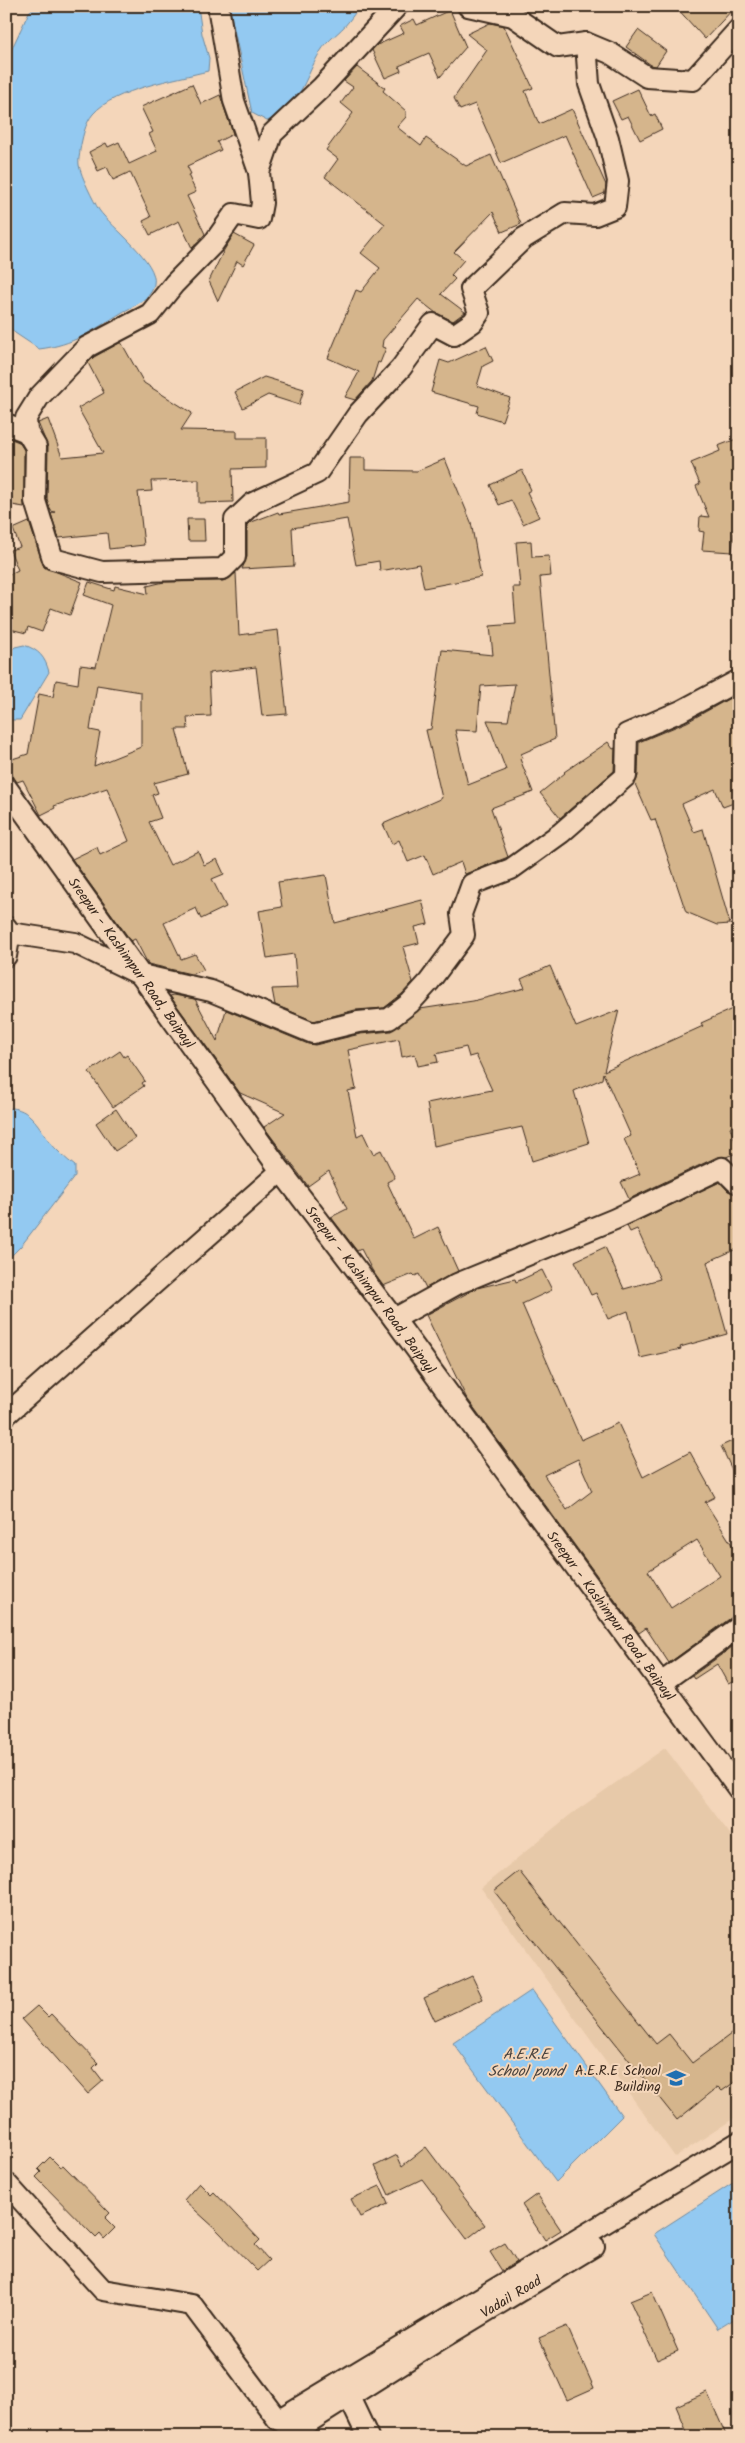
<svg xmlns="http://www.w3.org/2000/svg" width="745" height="2443" viewBox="0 0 745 2443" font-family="Kalam,sans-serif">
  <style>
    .built { fill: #e7c9a9 }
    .water { fill: #93c9f1; stroke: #70899d }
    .building { fill: #d5b58c; stroke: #3b2a1e; fill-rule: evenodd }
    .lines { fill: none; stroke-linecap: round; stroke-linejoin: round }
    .minor-casing { stroke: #3b2a1e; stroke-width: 24 }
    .minor { stroke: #f4d6ba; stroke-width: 20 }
    .labels { text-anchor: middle; stroke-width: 4; stroke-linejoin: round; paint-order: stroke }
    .street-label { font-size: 14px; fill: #3b2a1e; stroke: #f4d6ba }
    .poi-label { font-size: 14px; fill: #3b2a1e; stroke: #f4d6ba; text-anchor: end }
    .water-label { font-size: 15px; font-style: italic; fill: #48423e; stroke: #f4d6ba }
  </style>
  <rect width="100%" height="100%" fill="#f4d6ba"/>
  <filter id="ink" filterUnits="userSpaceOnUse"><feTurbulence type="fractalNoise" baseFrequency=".02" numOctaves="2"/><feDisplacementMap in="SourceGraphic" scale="10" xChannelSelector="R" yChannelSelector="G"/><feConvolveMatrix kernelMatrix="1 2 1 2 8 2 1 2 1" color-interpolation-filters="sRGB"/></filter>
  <g filter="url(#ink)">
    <path class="built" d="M665,1748L739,1846V2115L675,2157L481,1888L570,1815Z"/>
    <path class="water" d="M35,6H198L202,34L209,58L208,71C177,79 114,89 93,114C85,123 82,139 80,150C80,154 78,160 79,165C81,176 93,200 99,210C111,227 159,262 154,284C152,299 133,306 121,313C92,331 74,345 39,349L15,333L6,323V61L29,12Z
      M229,6H361C356,11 353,16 349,21C340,33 328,39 320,52C305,77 299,111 267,121L252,113Z
      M24,645C39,650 45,657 49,672L20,720H8L6,655L15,647Z
      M13,1108C32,1111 39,1127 49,1141C56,1150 66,1159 75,1166V1176L21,1246L6,1261V1109Z
      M532,1990L622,2116L556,2182L453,2043Z
      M739,2179V2316L718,2329L654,2234Z"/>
    <path class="building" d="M675,6H736L705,39Z
      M450,10L466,47L440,77L429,53L399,66L401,71L385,78L372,50L377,45L404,33L400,26L414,19L417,25Z
      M490,23L504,26L533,88L525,91L539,124L572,109L606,185L605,193L593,198L565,135L501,163L475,104L460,110L454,98L487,50L467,34Z
      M638,30L666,51L656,66L651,65L626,47Z
      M357,67L385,88L383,91L406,111V117L397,127L421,146L426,138L466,166L491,155L521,224L502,232L493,212L454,252L464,260L451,275L455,279L441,294L465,312L453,321L436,313L418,299L383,340L382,347L386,348L380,363L378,362L372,381L355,400L345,397L359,372L328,358L356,290L361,292L380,268L361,253L385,224L325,177L338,159L326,150L353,113L341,103L353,87L344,81Z
      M192,84L201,104L220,95L233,134L217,142L221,150L187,166L191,174L188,175L196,192L187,196L205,234L192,248L179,221L150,235L143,221L151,217L130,172L113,180L107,167L98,171L89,152L106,143L108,147L119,142L129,164L157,151L149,134L153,132L141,107Z
      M638,89L651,116L655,114L662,129L640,140L628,116L621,119L612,101Z
      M234,234L254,245L243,265L237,261L218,301L209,281L224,250Z
      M121,342L144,383L192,413L181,430L237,431V438H266V468L232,469L233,502L199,503V480L151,481L152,491L138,492L144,545L109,549L107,533L59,538L51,514L55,512L51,511L47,499L48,447L38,423L48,419L62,457L103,453L78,408L104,393L88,363L94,357Z
      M486,346L493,361L483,366L477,386L510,398L502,421L477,413L479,406L431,392L440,360L449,363Z
      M264,377L304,389L299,405L268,395L243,408L235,392Z
      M6,437L19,442L24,450V507L6,504Z
      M739,438V533H734L732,552L702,550L704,532L699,531L700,516L709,517L696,486L700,484L691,463L720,451L718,446Z
      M350,458H365V470L417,471L445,459L471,522L481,577L424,588L419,564L380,571L379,561L356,565L347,519L292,528L294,566L242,569L247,557V525L249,523L278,512L279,514L349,502Z
      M522,470L531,490L527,492L539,517L523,524L511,500L499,505L490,485Z
      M187,519H204L205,541H188Z
      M29,522L44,567L82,582L70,615L51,608L42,632L28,627L26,633L6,628V576L18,570L10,550L20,547L13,529Z
      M531,541L532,557L549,556L551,576L540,577L555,739L521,754L523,758L520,759L533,792L491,808L508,857L465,874L461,862L433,874L425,855L408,862L399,840L392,844L383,824L442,798L426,730L431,729L442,650L493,655L490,626L516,624L513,587H520L516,542ZM515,684L508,721L487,720L506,770L468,785L455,730L477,731L481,686Z
      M236,573L239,635L278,630L287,714L262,716L256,667L209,673L211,716L187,717L188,729H176L188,774L154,783L158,793L152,795L161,818L149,822L170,865L198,851L204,865L217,859L224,874L212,879L226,907L201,919L196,908L164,923L181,959L195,954L204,970L191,974L148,964L135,939L131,941L72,859L97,847L100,855L129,841L107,788L54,806L55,808L41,815L23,780L17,782L6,765V761L28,754L39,694L53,697L56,680L78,684L80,665L96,667L111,605L84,595L89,582L114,590L115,586L148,594L147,586L164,582L223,581ZM97,685L141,692V747L94,766L100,732L90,730Z
      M730,698L739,717V801L723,807L715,789L682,804L694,832L703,829L730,924L717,925L686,912L655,819L651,820L635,784L638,776L639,742L687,722Z
      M608,742L613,749L615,748L614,771L560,818L540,793L565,773L564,772Z
      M326,875L335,923L422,900L428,924L415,927L419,943L403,947L413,982L402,994L384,1008L355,1010L314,1021L275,1005L272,989L297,988L294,954L267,958L259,911L282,907L278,882Z
      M550,966L576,1027L619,1010L604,1071L703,1026L701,1023L739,1006V1123L730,1127L739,1152L726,1157H717L629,1199L621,1182L640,1174L624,1139L631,1136L603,1073L602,1079L574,1091L589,1143L532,1161L522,1127L434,1146L427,1103L492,1090L476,1055L469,1057L466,1047L436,1054L438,1062L418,1066L415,1054L402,1057L399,1039L348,1050L356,1089L348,1091L357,1136L363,1133L373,1154L381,1150L395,1178L387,1182L414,1239L438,1227L458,1271L426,1288L419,1274L415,1276L413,1274L383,1286L372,1270L361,1249L357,1251L331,1217L347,1209L329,1171L308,1186L264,1127L285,1113L240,1093L170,996L174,995L195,999L217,1041L226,1010L308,1044L315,1045L360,1034L391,1031L420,1009L473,1001L525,988L521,979Z
      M120,1051L124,1057L127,1055L145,1081L142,1083L144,1086L113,1107L89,1072Z
      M116,1109L135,1138L115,1151L96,1123Z
      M720,1182L728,1191L739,1193V1248L707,1262L727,1334L680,1347L681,1349L640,1358L628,1311L608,1319L596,1293L591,1295L575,1261L605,1247L624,1289L660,1279L637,1229L630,1232L627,1226Z
      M542,1270L552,1290L522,1304L581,1440L618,1423L643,1477L690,1452L715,1497L705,1502L739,1556V1615L732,1617L669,1663L646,1628L639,1633L466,1397L426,1315L477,1288L515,1279L516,1282ZM578,1459L592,1491L567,1510L544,1475ZM697,1540L720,1576L671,1608L648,1571Z
      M739,1438V1485L721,1446Z
      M739,1642V1647L733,1650L739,1662V1679L728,1684L717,1664L694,1679L692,1676Z
      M519,1871L656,2044L669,2034L692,2063L739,2028V2079L722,2091L718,2087L677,2120L494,1891Z
      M472,1976L483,1999L435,2021L424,1998Z
      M37,2006L48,2017L51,2014L98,2063L93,2068L103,2081L88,2094L22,2019Z
      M426,2147L485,2225L467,2239L422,2179L389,2195L375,2166L397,2155L402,2166Z
      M50,2157L60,2167L63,2165L110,2213L105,2218L115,2228L104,2239L100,2234L96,2238L36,2177L41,2172L38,2169Z
      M199,2183L211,2195L214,2192L260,2240L255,2245L269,2260L257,2271L216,2229L184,2200Z
      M380,2186L388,2204L360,2217L351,2199Z
      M537,2194L561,2230L545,2240L522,2205Z
      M505,2243L517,2262L502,2271L490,2252Z
      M652,2292L678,2351L657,2360L630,2301Z
      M567,2326L594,2388L567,2400L539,2338Z
      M707,2392L722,2426L727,2437H689L676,2406Z"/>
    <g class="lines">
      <defs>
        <g id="minor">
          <path d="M218,6L234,101L259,172"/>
          <path d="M468,6L513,16L558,47L586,43L610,53L647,77L693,80L739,29"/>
          <path d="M6,424L27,432L26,418L39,397L87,347L150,314L174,284L213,244L234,214L259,219L262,203L259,172L272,134L322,87L397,6"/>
          <path d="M27,432L36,447L35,501L53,559L102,572L223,569L235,557V520L253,503L317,473L358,414L401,368L433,324L454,335L473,322L479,313L471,289L524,238L565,213L595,215L615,207L618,181L608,138L589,84L586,43"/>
          <path id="s1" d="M6,787L281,1171L394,1319L739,1790"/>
          <path d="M6,927L10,933L75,943L141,975L211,991L313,1033L358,1022L389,1019L410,1003L429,982L464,935L461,914L472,884L511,869L561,833L626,776L627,734L681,711L739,680"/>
          <path d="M6,956L10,933"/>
          <path d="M394,1319L457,1284L615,1219L722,1168L736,1182L739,1181"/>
          <path d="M6,1415L281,1171"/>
          <path d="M661,1683L739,1627"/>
          <path d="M6,2183L103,2290L192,2305L278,2420L739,2142"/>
          <path d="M349,2397L368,2437"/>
          <path id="s2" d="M285,2437L437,2341L594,2246"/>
        </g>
      </defs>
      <use href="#minor" class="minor-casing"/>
      <use href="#minor" class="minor"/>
    </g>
  </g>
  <defs>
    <symbol id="university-bare" viewBox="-9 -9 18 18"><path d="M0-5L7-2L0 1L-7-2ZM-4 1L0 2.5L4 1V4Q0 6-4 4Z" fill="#1f6fb2" stroke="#f4d6ba" stroke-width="2.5" paint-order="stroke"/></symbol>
  </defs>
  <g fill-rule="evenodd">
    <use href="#university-bare" x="662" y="2064" width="28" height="28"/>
  </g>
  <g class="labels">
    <g class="street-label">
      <text dy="5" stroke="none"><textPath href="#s1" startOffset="216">Sreepur - Kashimpur Road, Baipayl</textPath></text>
      <text dy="5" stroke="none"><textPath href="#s1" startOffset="621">Sreepur - Kashimpur Road, Baipayl</textPath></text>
      <text dy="5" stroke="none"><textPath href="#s1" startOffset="1026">Sreepur - Kashimpur Road, Baipayl</textPath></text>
      <text dy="5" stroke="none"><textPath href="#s2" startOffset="266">Vadail Road</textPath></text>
    </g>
    <g class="poi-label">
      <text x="661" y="2075">A.E.R.E School<tspan x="661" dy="16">Building</tspan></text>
    </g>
    <g class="water-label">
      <text x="526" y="2059">A.E.R.E<tspan x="526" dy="17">School pond</tspan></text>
    </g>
  </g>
  <rect width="745" height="2443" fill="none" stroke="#f4d6ba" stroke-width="25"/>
  <rect x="12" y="12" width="720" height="2418" fill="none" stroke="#3b2a1e" stroke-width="2" filter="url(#ink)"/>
</svg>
